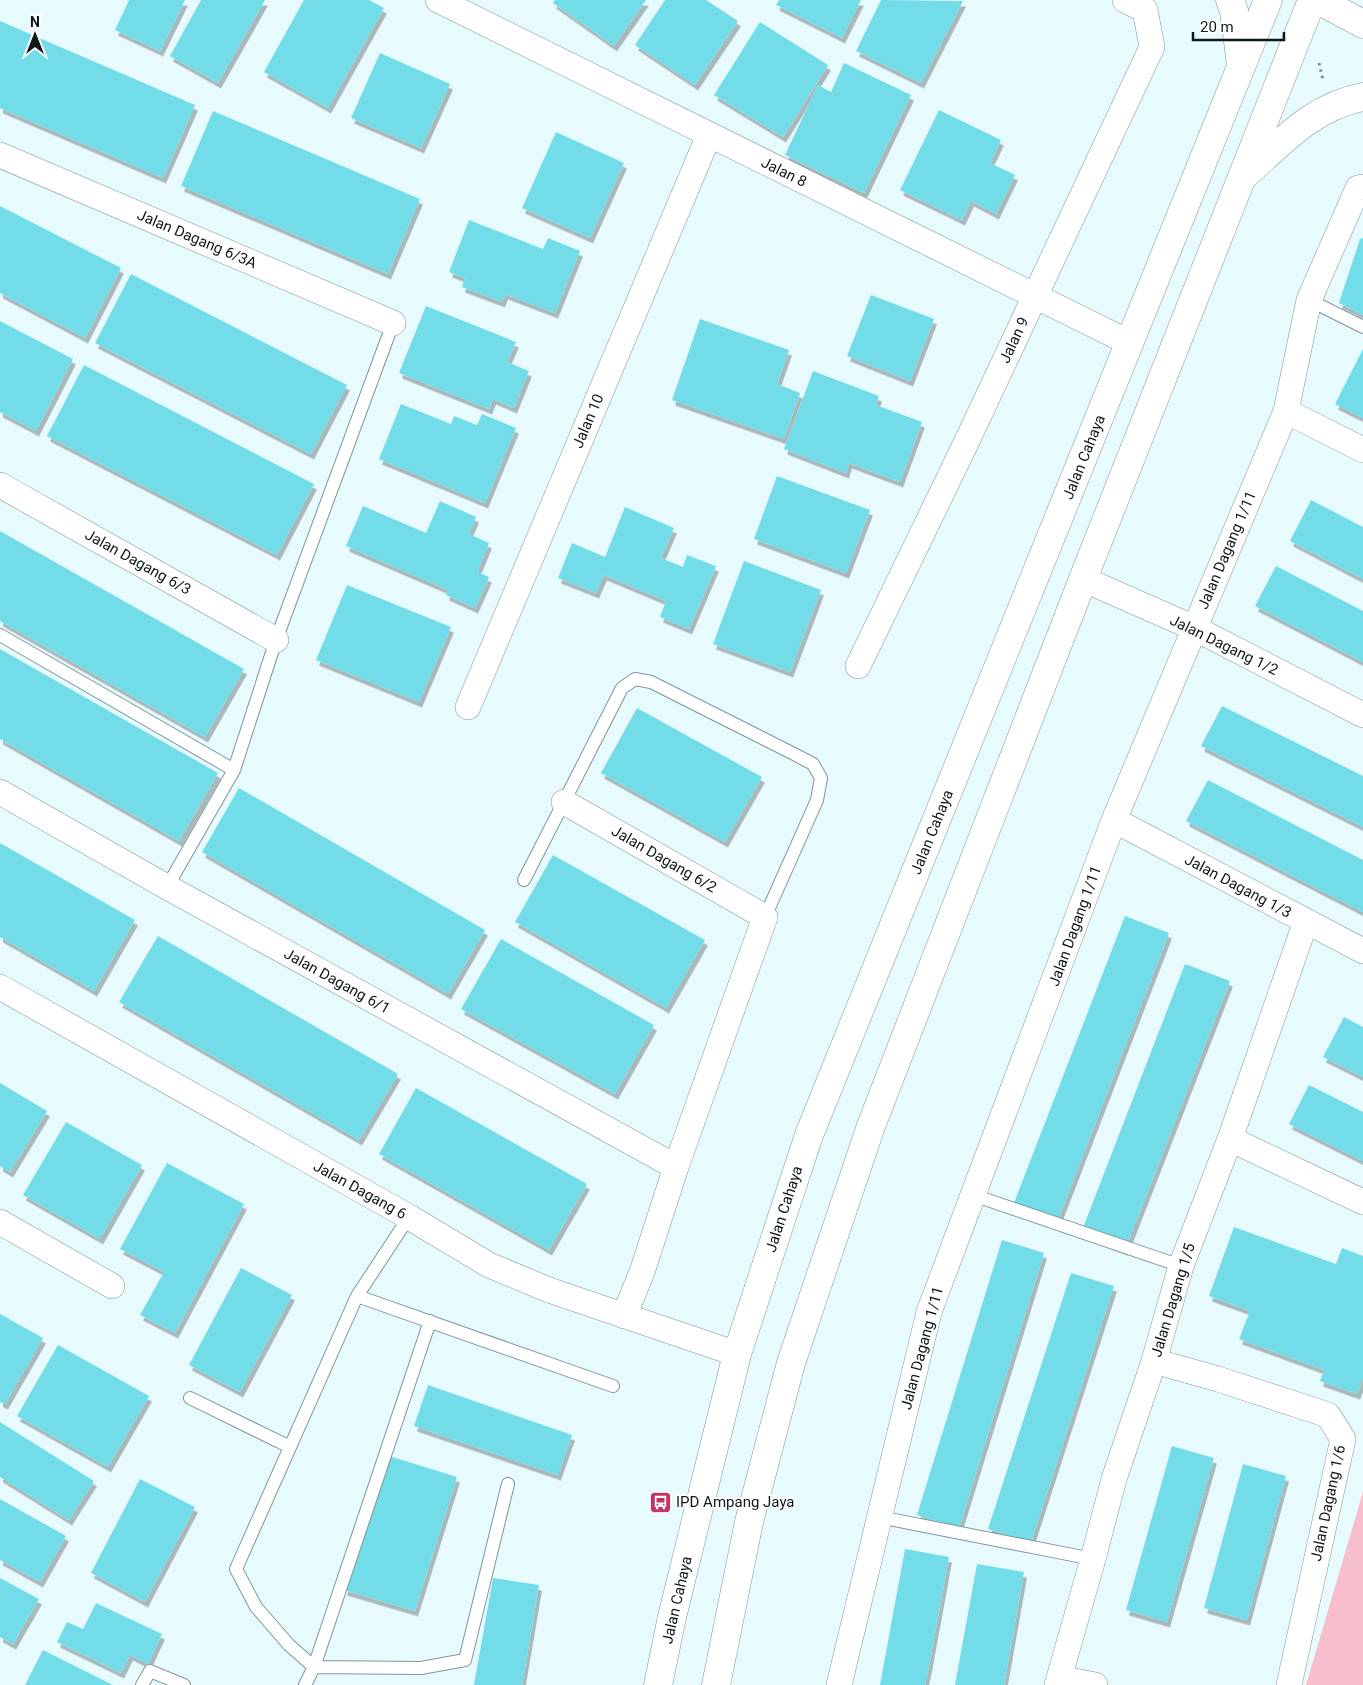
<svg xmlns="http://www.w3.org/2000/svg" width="1363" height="1685" viewBox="0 0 1363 1685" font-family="Roboto,sans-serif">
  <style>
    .green { fill: #f7bfcb }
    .building { fill: #72dce9; filter: url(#shadow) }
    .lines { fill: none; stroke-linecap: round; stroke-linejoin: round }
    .service-casing { stroke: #7e9699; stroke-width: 14 }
    .minor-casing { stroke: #7e9699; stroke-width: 26 }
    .secondary-casing { stroke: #7e9699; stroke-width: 29 }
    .path { stroke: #7f8e90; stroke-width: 3; stroke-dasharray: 2.5 4; stroke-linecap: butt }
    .service { stroke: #fff; stroke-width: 12 }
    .minor { stroke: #fff; stroke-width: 25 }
    .secondary { stroke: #fff; stroke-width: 28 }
    .labels { text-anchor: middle; stroke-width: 4; stroke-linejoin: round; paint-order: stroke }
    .street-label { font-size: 15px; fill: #0f191a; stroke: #fff }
    .poi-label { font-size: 15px; fill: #0f191a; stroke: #fff; text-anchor: start }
  </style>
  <defs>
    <filter id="shadow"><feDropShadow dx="3" dy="5.5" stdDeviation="0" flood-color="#0004"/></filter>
  </defs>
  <rect width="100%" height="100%" fill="#e7fbfe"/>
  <path class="green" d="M1363,1492V1685H1306Z"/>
  <path class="building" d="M129,0H185L160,51L115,30Z
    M201,0H265L218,83L170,56Z
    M304,0H369L384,8L328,108L264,72Z
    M555,0H646L614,46L553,3Z
    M665,0H706L738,21L695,85L635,45Z
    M779,0H861L842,38L776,5Z
    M881,0L963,1L921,83L856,51Z
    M0,21L195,105L163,178L0,108Z
    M760,22L828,65L783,137L714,95Z
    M380,53L450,84L421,148L351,118Z
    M844,63L911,95L864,193L785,155L818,85L831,92Z
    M939,110L1001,140L990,163L1015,175L996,214L971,201L962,220L900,190Z
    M213,111L420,199L388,274L181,186Z
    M556,132L624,163L590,238L522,208Z
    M0,206L121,268L85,338L0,293Z
    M469,220L543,249L548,238L580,251L555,313L505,294L502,302L462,287L465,278L449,272Z
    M1363,238V315L1339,303L1360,239Z
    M131,274L347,385L311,454L95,343Z
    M871,295L934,319L910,381L847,356Z
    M426,306L516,342L507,362L529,371L514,408L493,399L489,409L399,373Z
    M700,319L789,350L777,384L800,393L784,439L672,400Z
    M0,321L73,359L36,431L0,412Z
    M1363,349V418L1335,404Z
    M84,365L314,484L277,555L47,436Z
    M813,371L879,396L876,405L922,422L900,482L849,463L846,473L784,449Z
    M401,404L451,424L454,416L477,425L482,414L516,428L485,503L379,459Z
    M777,476L870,510L846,573L754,539Z
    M1311,500L1363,527V579L1290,541Z
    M440,501L476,517L469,534L489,543L477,572L489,577L475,608L446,595L448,590L346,546L363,506L426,533Z
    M625,507L674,528L661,558L683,567L687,555L716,566L689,629L660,617L666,601L604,575L596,593L558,578L572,543L605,557Z
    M0,531L244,669L205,737L0,621Z
    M744,561L821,590L790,672L713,644Z
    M1276,566L1363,611V662L1255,606Z
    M347,585L451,627L419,702L316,660Z
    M0,649L218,773L179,841L0,739Z
    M1222,706L1363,776V827L1201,746Z
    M637,708L762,777L725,842L601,773Z
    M1208,780L1363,860V912L1186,821Z
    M239,788L485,930L448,994L202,852Z
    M0,843L135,920L94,991L0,937Z
    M553,855L705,940L666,1008L515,922Z
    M1125,916L1169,933L1056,1225L1012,1208Z
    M158,936L398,1074L359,1140L119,1002Z
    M501,939L654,1025L615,1094L461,1009Z
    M1185,964L1230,981L1125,1250L1081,1233Z
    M1344,1017L1363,1027V1077L1323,1057Z
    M0,1083L47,1111L10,1172L0,1166Z
    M1309,1085L1363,1112V1161L1289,1124Z
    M416,1088L587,1184L549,1250L379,1154Z
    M66,1122L142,1165L100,1239L23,1195Z
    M167,1163L244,1204L175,1333L140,1315L164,1272L120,1249Z
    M1234,1227L1336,1264L1342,1248L1363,1256V1379L1357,1394L1320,1381L1324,1370L1239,1339L1250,1311L1209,1296Z
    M1002,1240L1044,1253L959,1528L917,1515Z
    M241,1268L292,1295L240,1392L189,1365Z
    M1071,1273L1114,1286L1031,1542L988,1529Z
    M0,1314L43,1338L5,1404L0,1402Z
    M58,1345L149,1396L108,1467L17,1416Z
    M428,1385L572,1435L558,1475L414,1426Z
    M0,1422L94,1481L69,1520L0,1477Z
    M1172,1446L1214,1458L1167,1622L1126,1610Z
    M386,1455L457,1477L415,1611L344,1590Z
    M1243,1464L1286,1476L1247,1620L1204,1608Z
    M140,1479L195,1507L145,1602L91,1573Z
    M0,1499L66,1536L40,1582L0,1560Z
    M905,1549L949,1557L929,1666L925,1685H880Z
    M977,1564L1024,1572L1004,1685H955Z
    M0,1578L39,1599L13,1644L0,1637Z
    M493,1578L539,1585L522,1685H474Z
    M96,1603L162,1634L148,1664L130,1655L121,1673L57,1642L67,1622L83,1629Z
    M43,1650L113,1685H25Z"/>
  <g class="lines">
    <defs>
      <path id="service" d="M1309,300L1363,327
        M0,635L234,770
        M524,880L622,688L635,679L651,682L794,754L813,764L821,778L817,800L765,917
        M167,887L234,770L276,640L393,323
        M973,1195L1181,1266
        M357,1296L613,1386
        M430,1321L314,1667L421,1668L465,1660L508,1484
        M190,1398L290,1447
        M879,1517L1093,1559
        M142,1685L150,1671L184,1685
        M305,1685L314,1667L289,1645L256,1607L236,1569L357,1296L409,1217"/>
      <path id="minor" d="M438,0L1130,343
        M0,155L393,323
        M1286,411L1363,450
        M0,485L276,640
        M1083,579L1194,628L1363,715
        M858,666L966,443L1152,47L1145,10L1125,0
        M468,707L709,135
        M0,792L167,887L676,1167
        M564,802L765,917L676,1167L642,1272L624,1316
        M1114,820L1363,951
        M0,987L409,1217L489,1265L549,1290L737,1354
        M1230,1139L1363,1202
        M0,1222L112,1286
        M1154,1361L1218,1379L1328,1415L1343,1439L1289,1685
        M1059,1678L1095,1685
        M839,1685L929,1312L1114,820L1286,411L1309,300L1358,188L1363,187
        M1057,1685L1093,1559L1114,1479L1154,1361L1181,1266L1230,1139L1306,921"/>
      <path id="secondary" d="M1230,0L1234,11L1241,64
        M1318,0L1363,24
        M1247,173C1283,141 1314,106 1363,97
        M658,1685L672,1617L737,1354L809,1135L1268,0
        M716,1685L749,1522L791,1363L871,1126L1083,579L1312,0"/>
    </defs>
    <use href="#service" class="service-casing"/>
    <use href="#minor" class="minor-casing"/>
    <use href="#secondary" class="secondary-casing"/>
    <path class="path" d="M1319,63L1323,80"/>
    <use href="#service" class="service"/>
    <use href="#minor" class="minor"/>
    <use href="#secondary" class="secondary"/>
  </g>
  <defs>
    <symbol id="bus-square" viewBox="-11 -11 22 22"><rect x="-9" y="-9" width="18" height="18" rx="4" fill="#c13465" stroke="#fff"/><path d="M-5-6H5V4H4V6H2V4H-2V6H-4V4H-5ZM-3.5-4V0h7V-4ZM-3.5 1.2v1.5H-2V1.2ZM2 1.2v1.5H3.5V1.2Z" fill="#fff"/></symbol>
  </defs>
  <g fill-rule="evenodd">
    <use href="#bus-square" x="648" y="1490" width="25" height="25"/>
  </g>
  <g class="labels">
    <g class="street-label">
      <text transform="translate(784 172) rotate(26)" y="5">Jalan 8</text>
      <text transform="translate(197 239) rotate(23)" y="5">Jalan Dagang 6/3A</text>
      <text transform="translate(1014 340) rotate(-65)" y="5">Jalan 9</text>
      <text transform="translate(588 421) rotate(-67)" y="5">Jalan 10</text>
      <text transform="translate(1084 457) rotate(-68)" y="5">Jalan Cahaya</text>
      <text transform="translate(1227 550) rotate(-67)" y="5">Jalan Dagang 1/11</text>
      <text transform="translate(138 562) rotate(29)" y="5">Jalan Dagang 6/3</text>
      <text transform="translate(1224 645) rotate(26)" y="5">Jalan Dagang 1/2</text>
      <text transform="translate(932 832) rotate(-68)" y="5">Jalan Cahaya</text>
      <text transform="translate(664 859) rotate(30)" y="5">Jalan Dagang 6/2</text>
      <text transform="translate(1238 886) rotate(28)" y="5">Jalan Dagang 1/3</text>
      <text transform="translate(1075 926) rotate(-70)" y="5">Jalan Dagang 1/11</text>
      <text transform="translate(337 981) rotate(29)" y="5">Jalan Dagang 6/1</text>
      <text transform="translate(360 1190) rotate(29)" y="5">Jalan Dagang 6</text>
      <text transform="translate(784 1209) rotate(-72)" y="5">Jalan Cahaya</text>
      <text transform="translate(1173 1300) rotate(-73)" y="5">Jalan Dagang 1/5</text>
      <text transform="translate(922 1348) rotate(-75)" y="5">Jalan Dagang 1/11</text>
      <text transform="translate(1328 1503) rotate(-78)" y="5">Jalan Dagang 1/6</text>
      <text transform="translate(677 1600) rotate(-77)" y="5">Jalan Cahaya</text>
    </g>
    <g class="poi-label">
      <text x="676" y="1507">IPD Ampang Jaya</text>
    </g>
  </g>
  <g transform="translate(35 35)" stroke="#ffffff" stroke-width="4" paint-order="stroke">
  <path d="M0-4L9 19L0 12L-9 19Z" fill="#0f191a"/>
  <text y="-8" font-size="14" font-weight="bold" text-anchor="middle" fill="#0f191a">N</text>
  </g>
  <path d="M1193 32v8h91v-8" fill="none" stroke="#0f191a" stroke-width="2.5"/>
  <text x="1200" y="32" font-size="15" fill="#0f191a" stroke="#ffffff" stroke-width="4" paint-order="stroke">20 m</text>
</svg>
